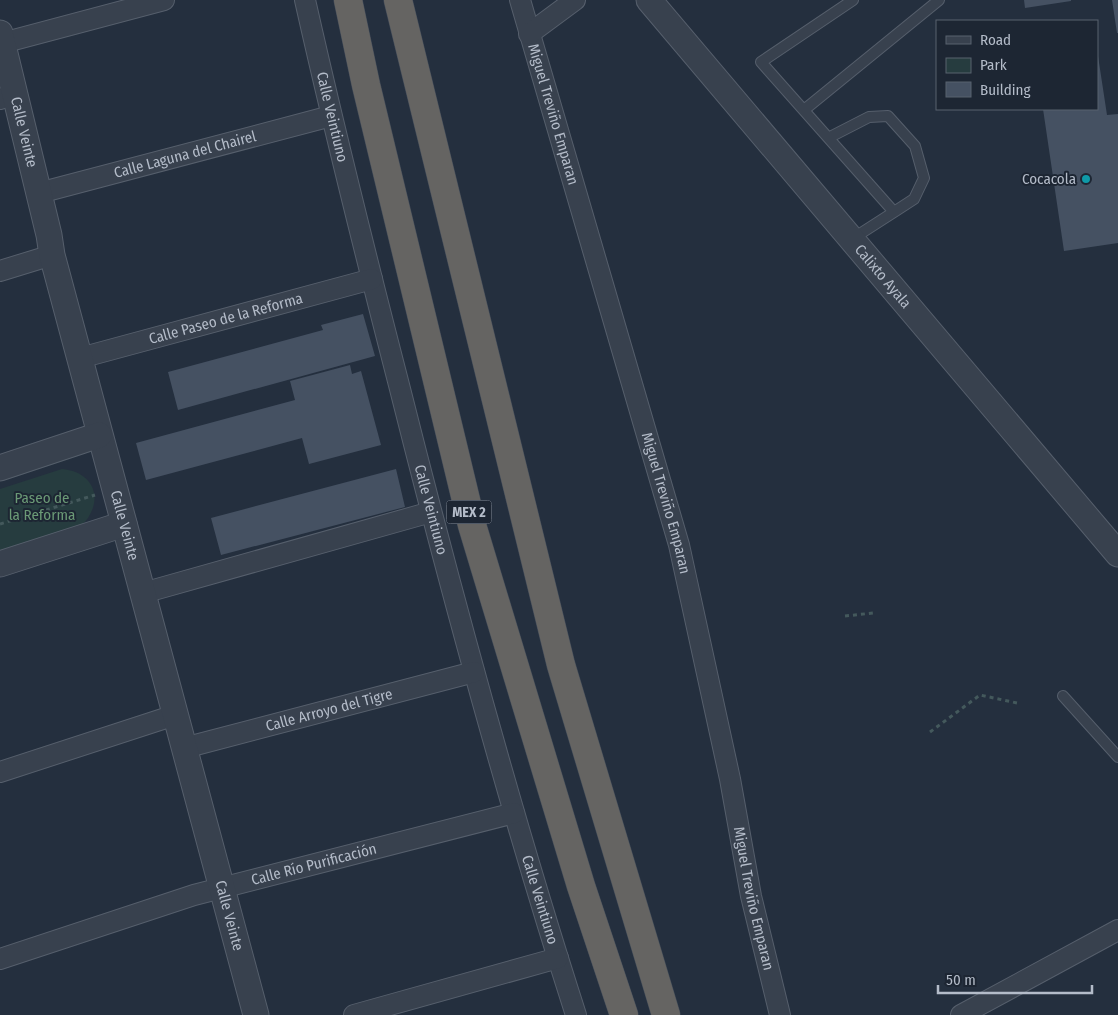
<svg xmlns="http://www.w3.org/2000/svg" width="1118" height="1015" viewBox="0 0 1118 1015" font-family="'Fira Sans Condensed',sans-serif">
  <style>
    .green { fill: #263c3f }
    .building { fill: #455162 }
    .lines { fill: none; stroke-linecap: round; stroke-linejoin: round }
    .service-casing { stroke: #565f6c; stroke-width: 12 }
    .minor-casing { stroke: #565f6c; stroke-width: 22 }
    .tertiary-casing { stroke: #565f6c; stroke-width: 27 }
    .trunk-casing { stroke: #434c59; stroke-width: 29 }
    .path { stroke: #44595c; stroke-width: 3; stroke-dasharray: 4 4; stroke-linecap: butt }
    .service { stroke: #38414e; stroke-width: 10 }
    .minor { stroke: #38414e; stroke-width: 20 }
    .tertiary { stroke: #38414e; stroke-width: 25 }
    .trunk { stroke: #656462; stroke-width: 28 }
    .culture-dot { fill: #0f9aa8; stroke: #1d2633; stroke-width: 2 }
    .labels { text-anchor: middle; stroke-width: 4; stroke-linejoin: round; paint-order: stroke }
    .shield { fill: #1d2633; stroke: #878f9c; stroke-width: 1 }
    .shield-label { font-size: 14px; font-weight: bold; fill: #b4bcc9 }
    .street-label { font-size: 15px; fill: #b4bcc9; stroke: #1d2633 }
    .poi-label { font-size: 15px; fill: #b4bcc9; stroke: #1d2633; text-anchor: end }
    .park-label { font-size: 15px; fill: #6b9a76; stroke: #1d2633 }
  </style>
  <rect width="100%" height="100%" fill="#242f3e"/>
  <path class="green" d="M62,469C96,472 105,503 81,526L0,552V489Z"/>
  <path class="building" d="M1024,0H1071V1L1025,8Z
    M1112,0H1118V33H1117Z
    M1098,56L1107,115L1118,114V243L1064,251L1043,109H1097Z
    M363,314L375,356L178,410L168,372L323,330L321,325Z
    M350,365L352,374L361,371L381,445L309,464L302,438L146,480L136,443L295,400L290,381Z
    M396,469L405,507L221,555L211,518Z"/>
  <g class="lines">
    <defs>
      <path id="service" d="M804,110L939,0
        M830,137L869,117L888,116L915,146L924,178L914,199L894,212L761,62L853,0
        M852,239L894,212
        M1063,696L1118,757"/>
      <g id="minor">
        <path id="s1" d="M305,0C334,129 366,257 399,385C452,596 509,807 576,1015"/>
        <path id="s2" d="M520,0L679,545L730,779L751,896L780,1015"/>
        <path d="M529,34L575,0"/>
        <path d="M2,43L164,0"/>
        <path d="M0,99L15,94"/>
        <path id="s3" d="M39,193L331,116"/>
        <path d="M0,271L52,255"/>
        <path id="s4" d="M80,358L372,279"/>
        <path d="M143,593L431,512"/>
        <path id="s5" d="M184,748L474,672"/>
        <path d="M0,772L175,715"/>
        <path id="s6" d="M0,959L194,895L514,813"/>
        <path d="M354,1015L558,958"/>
        <path d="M961,1015L1118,930"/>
      </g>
      <g id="tertiary">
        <path id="s7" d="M649,0L1118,554"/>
        <path id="s8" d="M0,33L49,235L52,255L256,1015"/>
        <path d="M0,468L99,435"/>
        <path d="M0,564L124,524"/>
      </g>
      <path id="trunk" d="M348,0L366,85L472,525L581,886L624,1015
        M398,0L561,665L666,1015"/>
    </defs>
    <use href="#service" class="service-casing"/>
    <use href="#minor" class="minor-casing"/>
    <use href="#tertiary" class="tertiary-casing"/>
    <use href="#trunk" class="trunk-casing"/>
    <path class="path" d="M0,524L95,495
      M845,616L873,613
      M930,732L980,695L1017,703"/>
    <use href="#service" class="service"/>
    <use href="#minor" class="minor"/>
    <use href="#tertiary" class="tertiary"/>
    <use href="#trunk" class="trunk"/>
  </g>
  <circle class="culture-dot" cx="1086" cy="179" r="5"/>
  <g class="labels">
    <rect class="shield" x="446.5" y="500.5" width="45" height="23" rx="4"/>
    <g class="shield-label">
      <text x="469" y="517">MEX 2</text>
    </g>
    <g class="street-label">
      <text dy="5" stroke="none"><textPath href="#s2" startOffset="119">Miguel Treviño Emparan</textPath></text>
      <text dy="5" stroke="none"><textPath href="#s1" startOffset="120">Calle Veintiuno</textPath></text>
      <text dy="5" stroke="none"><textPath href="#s8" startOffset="102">Calle Veinte</textPath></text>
      <text dy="5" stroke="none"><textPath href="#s3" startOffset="151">Calle Laguna del Chairel</textPath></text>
      <text dy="5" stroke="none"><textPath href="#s7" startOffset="362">Calixto Ayala</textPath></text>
      <text dy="5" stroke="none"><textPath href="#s4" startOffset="151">Calle Paseo de la Reforma</textPath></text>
      <text dy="5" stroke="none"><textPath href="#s2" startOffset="524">Miguel Treviño Emparan</textPath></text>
      <text dy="5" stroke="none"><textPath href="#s1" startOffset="525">Calle Veintiuno</textPath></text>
      <text dy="5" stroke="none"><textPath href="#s8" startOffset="508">Calle Veinte</textPath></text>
      <text dy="5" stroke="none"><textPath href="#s5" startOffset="150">Calle Arroyo del Tigre</textPath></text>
      <text dy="5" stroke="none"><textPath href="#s6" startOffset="328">Calle Río Purificación</textPath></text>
      <text dy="5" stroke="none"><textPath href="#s2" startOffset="929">Miguel Treviño Emparan</textPath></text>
      <text dy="5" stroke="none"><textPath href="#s1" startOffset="930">Calle Veintiuno</textPath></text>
      <text dy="5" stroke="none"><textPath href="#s8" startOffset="912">Calle Veinte</textPath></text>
    </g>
    <g class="poi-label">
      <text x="1076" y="184">Cocacola</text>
    </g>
    <g class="park-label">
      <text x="42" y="503">Paseo de<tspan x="42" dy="17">la Reforma</tspan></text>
    </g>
  </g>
  <rect x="936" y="20" width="162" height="90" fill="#1d2633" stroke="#59626f"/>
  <rect x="946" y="36" width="25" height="8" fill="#38414e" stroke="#59626f"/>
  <text x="980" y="45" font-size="15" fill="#b4bcc9">Road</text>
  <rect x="946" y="58" width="25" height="15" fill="#263c3f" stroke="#59626f"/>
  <text x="980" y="70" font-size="15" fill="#b4bcc9">Park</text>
  <rect x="946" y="82" width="25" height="15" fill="#455162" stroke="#59626f"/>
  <text x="980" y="95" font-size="15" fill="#b4bcc9">Building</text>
  <path d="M938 985v8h154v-8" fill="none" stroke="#b4bcc9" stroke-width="2.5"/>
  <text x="946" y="985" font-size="15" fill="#b4bcc9" stroke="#1d2633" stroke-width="4" paint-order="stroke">50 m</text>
</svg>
